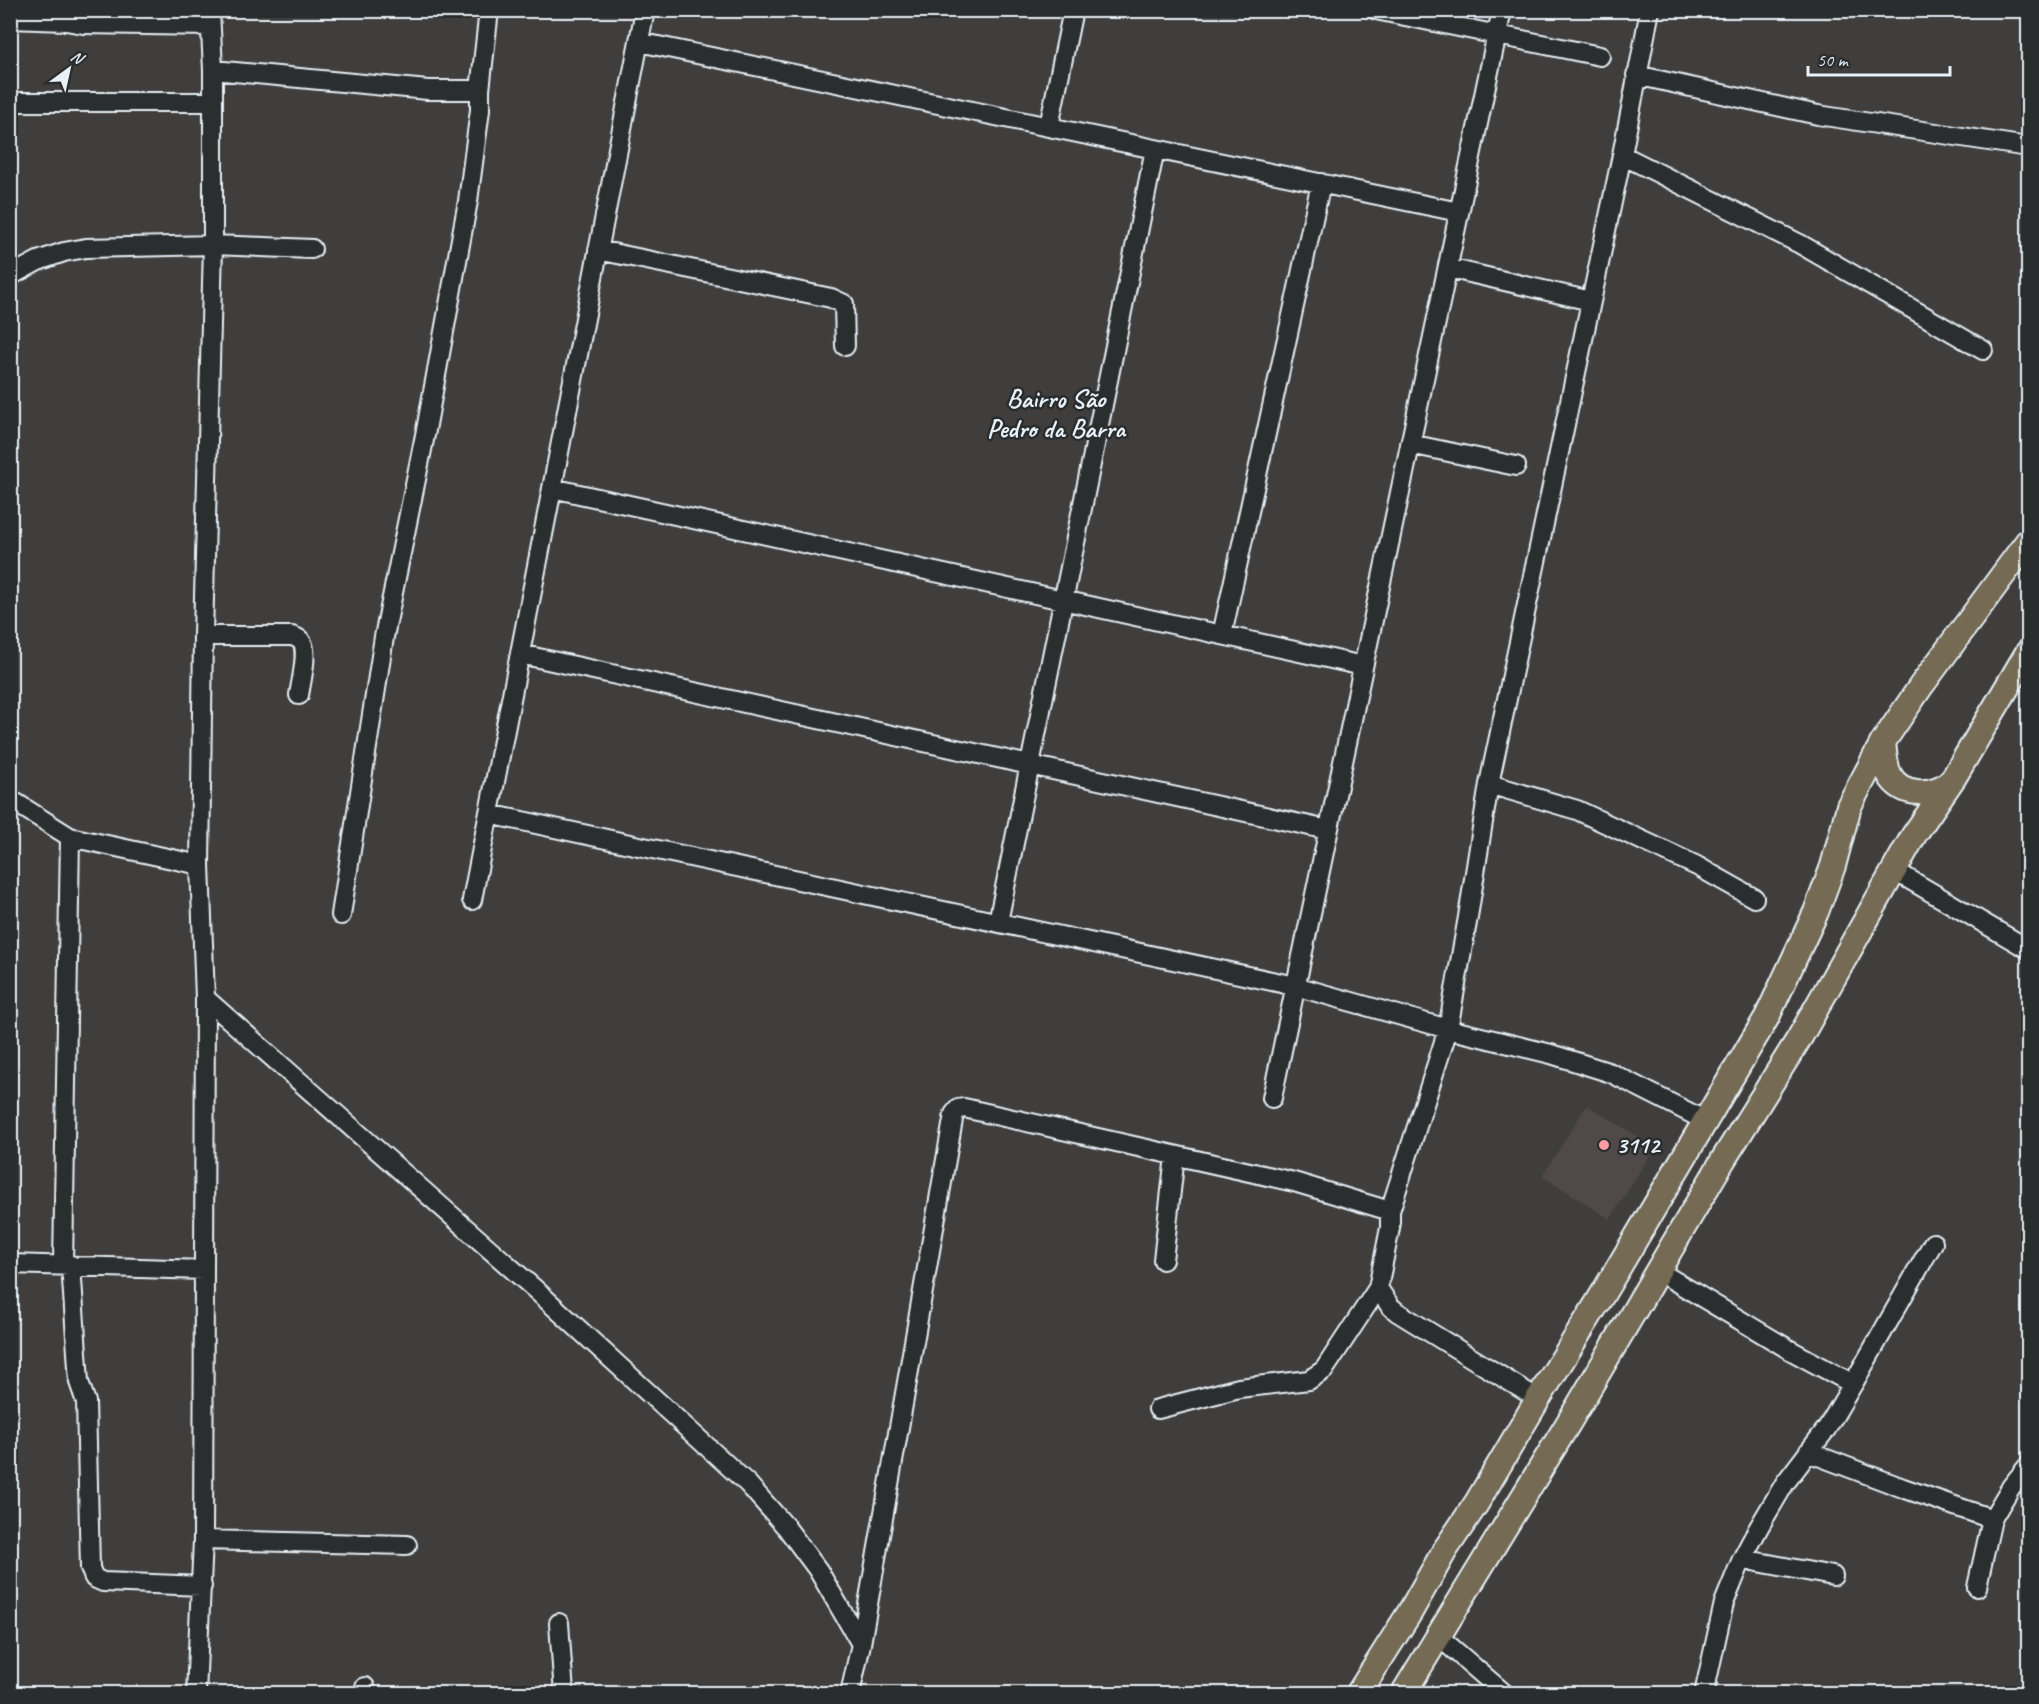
<svg xmlns="http://www.w3.org/2000/svg" width="2039" height="1704" viewBox="0 0 2039 1704" font-family="Caveat,sans-serif">
  <style>
    .built { fill: #4f4948 }
    .lines { fill: none; stroke-linecap: round; stroke-linejoin: round }
    .minor-casing { stroke: #e8f1f8; stroke-width: 22 }
    .major-casing { stroke: #e8f1f8; stroke-width: 28 }
    .minor { stroke: #2a2d2e; stroke-width: 18 }
    .major { stroke: #746b52; stroke-width: 24 }
    .poi-dot { fill: #ff9aa2; stroke: #2a2d2e; stroke-width: 2 }
    .labels { text-anchor: middle; stroke-width: 5; stroke-linejoin: round; paint-order: stroke }
    .poi-label { font-size: 24px; font-weight: bold; fill: #e8f1f8; stroke: #2a2d2e; text-anchor: start }
    .neighbourhood-label { font-size: 26px; font-weight: bold; fill: #e8f1f8; stroke: #2a2d2e }
  </style>
  <rect width="100%" height="100%" fill="#403e3d"/>
  <filter id="ink" filterUnits="userSpaceOnUse"><feTurbulence type="fractalNoise" baseFrequency=".0167" numOctaves="2"/><feDisplacementMap in="SourceGraphic" scale="12" xChannelSelector="R" yChannelSelector="G"/><feConvolveMatrix kernelMatrix="1 2 1 2 8 2 1 2 1" color-interpolation-filters="sRGB"/></filter>
  <g filter="url(#ink)">
    <path class="built" d="M1587,1105L1655,1147L1610,1219L1542,1176Z"/>
    <g class="lines">
      <defs>
        <path id="minor" d="M64,10L66,21L83,24L210,26
          M1376,10L1600,56
          M10,19L66,21
          M639,42L1459,212
          M213,70L428,90H480L489,10
          M1636,75L1818,115L2028,147
          M10,102H212
          M1049,126L1073,10
          M1622,155L1800,244L1983,350
          M598,250L831,298L844,304L845,346
          M1448,268L1591,301
          M10,276L38,261L64,252L86,248L213,245L312,249
          M1410,444L1516,466
          M552,488L1363,666
          M1222,635L1321,183
          M203,636H292C295,637 300,639 301,641C309,649 301,683 299,695
          M520,654L1328,830
          M1489,784L1577,810L1697,866L1754,898
          M10,799L70,837L200,865
          M489,814L1295,986L1448,1029L1551,1054L1611,1073L1706,1121
          M1895,871L2028,949
          M472,900L645,10
          M341,915L384,637L426,430L468,201L480,110V90
          M998,922L1155,149
          M205,998L537,1291L748,1484L786,1527L818,1570L861,1644
          M1272,1098L1502,10
          M1163,1260L1175,1156
          M10,1264L204,1270
          M63,1265L70,837
          M71,1265L79,1382L86,1402L90,1568L94,1578L103,1582L202,1586
          M1658,1271L1790,1350L1853,1384L1827,1428L1785,1483L1759,1527L1742,1559L1724,1603L1704,1694
          M1853,1384L1933,1243
          M1538,1399L1397,1312L1390,1306L1378,1288L1390,1228V1211L1448,1029L1468,917L1489,784L1622,155L1650,10
          M1158,1409L1239,1388L1309,1380L1324,1370L1378,1288
          M1808,1452L1903,1488L1992,1519
          M203,1540L407,1545
          M1742,1559L1833,1576
          M1977,1587L1992,1519L2011,1487L2028,1466
          M559,1623L564,1694
          M1438,1636L1505,1694
          M365,1687V1694
          M196,1694L203,1540L205,998L200,865L203,636L213,245V70L210,10
          M850,1694L861,1644L954,1114L958,1109L964,1108L1294,1182L1390,1211"/>
        <path id="major" d="M1883,742C1884,752 1885,765 1889,774C1901,798 1935,796 1951,781
          M1358,1694L1410,1612L1445,1550L1476,1504L1538,1399L1598,1302L1767,1017L1816,912L1833,866L1849,806L1883,742L1921,686L2028,541
          M1403,1694L1569,1422L1723,1160L1800,1037L1914,835L1954,777L2028,652"/>
      </defs>
      <use href="#minor" class="minor-casing"/>
      <use href="#major" class="major-casing"/>
      <use href="#minor" class="minor"/>
      <use href="#major" class="major"/>
    </g>
  </g>
  <circle class="poi-dot" cx="1604" cy="1145" r="6"/>
  <g class="labels">
    <g class="poi-label">
      <text x="1616" y="1153">3112</text>
    </g>
    <g class="neighbourhood-label">
      <text x="1056" y="407">Bairro São<tspan x="1056" dy="30">Pedro da Barra</tspan></text>
    </g>
  </g>
  <rect width="2039" height="1704" fill="none" stroke="#2a2d2e" stroke-width="36"/>
  <rect x="18" y="18" width="2003" height="1668" fill="none" stroke="#e8f1f8" stroke-width="2" filter="url(#ink)"/>
  <g transform="translate(69 69) rotate(33)" stroke="#2a2d2e" stroke-width="4.5" paint-order="stroke">
  <path d="M0-4.5L10 22L0 15L-10 22Z" fill="#e8f1f8"/>
  <text y="-9" font-size="16" font-weight="bold" text-anchor="middle" fill="#e8f1f8">N</text>
  </g>
  <path d="M1808 66v9h142v-9" fill="none" stroke="#e8f1f8" stroke-width="3"/>
  <text x="1817" y="66" font-size="18" fill="#e8f1f8" stroke="#2a2d2e" stroke-width="4.5" paint-order="stroke">50 m</text>
</svg>
